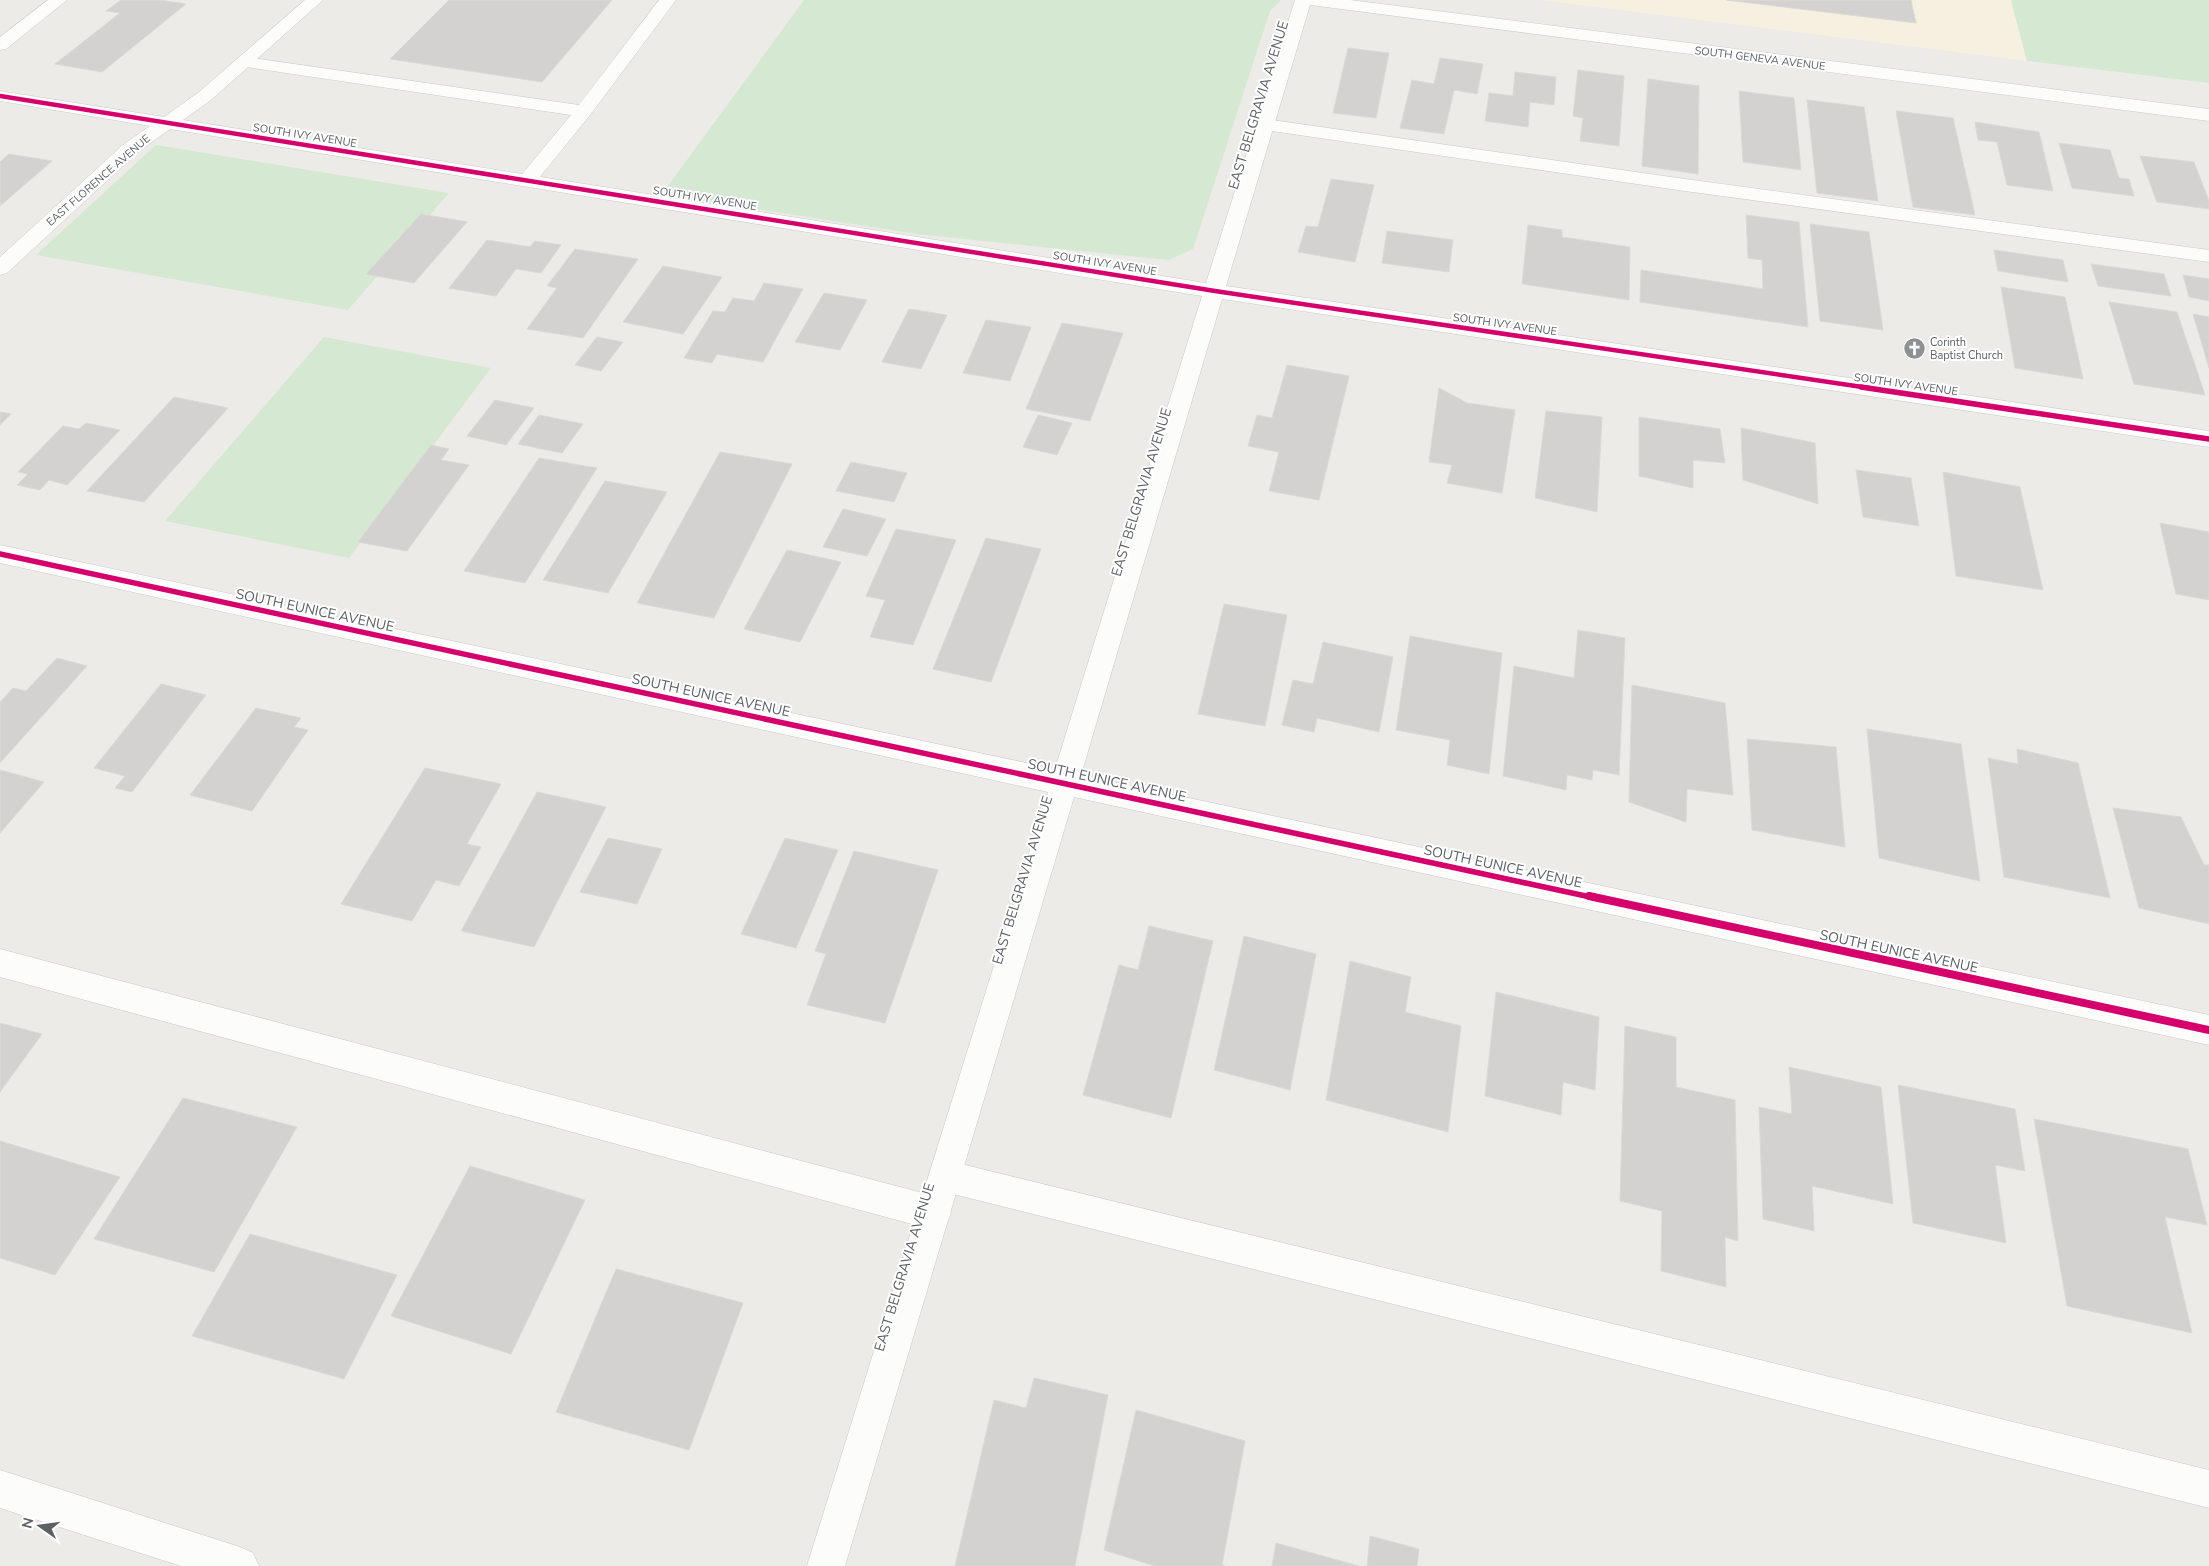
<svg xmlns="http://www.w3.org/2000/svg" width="2209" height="1566" viewBox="0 0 2209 1566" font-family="'Nunito Sans',sans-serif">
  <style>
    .commercial { fill: #f6f0e0 }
    .green { fill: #d5e8d2 }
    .building { fill: #d3d2d0; stroke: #dbd9d6 }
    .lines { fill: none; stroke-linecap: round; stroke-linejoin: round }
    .lane-casing { stroke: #c9c9c9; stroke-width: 1 }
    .street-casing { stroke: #c9c9c9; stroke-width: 1 }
    .lane { fill: #fcfcfb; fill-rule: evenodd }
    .street { fill: #fcfcfb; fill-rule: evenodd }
    .cycleway-far2-casing { stroke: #fff; stroke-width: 7 }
    .cycleway-far1-casing { stroke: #fff; stroke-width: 9 }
    .cycleway-casing { stroke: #fff; stroke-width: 11 }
    .cycleway-far2 { stroke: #d6006c; stroke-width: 4.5 }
    .cycleway-far1 { stroke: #d6006c; stroke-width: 5.5 }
    .cycleway { stroke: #d6006c; stroke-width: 8 }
    .labels { text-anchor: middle; stroke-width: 4; stroke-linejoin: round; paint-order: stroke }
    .far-street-label { font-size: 11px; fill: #5c6065; stroke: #fff }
    .far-poi-label { font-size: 11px; fill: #5c6065; stroke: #fff; text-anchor: start }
    .street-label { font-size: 14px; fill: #5c6065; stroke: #fff }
  </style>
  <rect width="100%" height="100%" fill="#ecebe7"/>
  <path class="commercial" d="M1540,0H2011L2027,61Z"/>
  <path class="green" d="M804,0H1281L1270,11L1193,249L1169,260L916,234L662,194Z
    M2011,0H2209V83L2027,61Z
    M156,145L449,193L348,310L36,255Z
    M324,337L491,368L349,558L165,521Z"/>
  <path class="building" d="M121,0H159L186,4L102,72L55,64L120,13L106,11Z
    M449,0H612L542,82L390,59Z
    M1726,0H1911L1916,23Z
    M1348,48L1389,53L1376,118L1333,113Z
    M1440,58L1483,64L1477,94L1454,90L1444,134L1400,128L1412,80L1434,84Z
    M1578,70L1624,76L1619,146L1580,141L1583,118L1573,116Z
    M1515,72L1556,77L1554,105L1530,102L1528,127L1485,121L1489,93L1513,96Z
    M1648,79L1699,86L1698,174L1642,166Z
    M1739,91L1794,98L1801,170L1743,162Z
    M1807,100L1864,107L1878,201L1817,193Z
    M1896,111L1953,118L1975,215L1913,207Z
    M1975,122L2039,132L2053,191L2007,185L1997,142L1978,140Z
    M2059,143L2110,150L2119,178L2129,179L2134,196L2072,188Z
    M9,154L52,161L0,206V162Z
    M2140,156L2194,162L2209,201V209L2157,202Z
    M1331,179L1374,185L1355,262L1298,252L1306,226L1318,227Z
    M421,214L467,222L414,283L366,274Z
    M1746,215L1799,222L1808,327L1640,302L1641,270L1763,289L1762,260L1748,258Z
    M1810,224L1869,232L1883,330L1820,321Z
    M1528,225L1562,230V237L1630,247L1629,300L1522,284Z
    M1387,231L1453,240L1449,272L1382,263Z
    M487,240L530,247L535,241L561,245L541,273L516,269L496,296L449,288Z
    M575,249L638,259L583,338L527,329L557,288L547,286Z
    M1994,250L2063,260L2068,282L1998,271Z
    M2091,264L2164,274L2171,296L2098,286Z
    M663,266L722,277L683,334L623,322Z
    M2183,275L2209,279V301L2189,297Z
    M764,283L803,289L763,362L717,354L712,363L684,358L713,311L725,312L733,298L754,301Z
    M2001,287L2065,297L2083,379L2015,368Z
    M824,293L867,300L840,350L795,342Z
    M2109,302L2177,312L2205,395L2134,384Z
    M909,309L947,315L921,369L882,362Z
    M2193,314L2209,317V368Z
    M986,320L1031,327L1010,381L963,373Z
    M1062,323L1123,333L1090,421L1026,409Z
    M597,337L623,342L601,371L575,365Z
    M1287,365L1349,376L1319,500L1269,491L1279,452L1248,446L1257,415L1272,418Z
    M1439,388L1467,403L1515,410L1502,493L1447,483L1452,465L1429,462Z
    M174,397L228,408L144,502L87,491Z
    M495,400L534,408L506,445L467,436Z
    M1546,411L1602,417L1597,512L1535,498Z
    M0,412L11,414L0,425Z
    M539,415L583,424L562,453L518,444Z
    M1038,415L1072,423L1057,455L1023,447Z
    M1639,417L1720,429L1725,463L1693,460V488L1639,476Z
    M86,423L120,430L67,485L49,480L40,490L17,485L28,474L18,472L63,426L79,429Z
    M1741,428L1815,443L1818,504L1743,480Z
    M431,445L449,449L441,460L469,465L407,551L358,542Z
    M720,452L792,464L714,618L637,603Z
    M539,458L597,468L525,583L464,571Z
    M851,462L907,473L894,502L836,491Z
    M1856,470L1911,478L1919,526L1863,517Z
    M1943,472L2020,487L2043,590L1956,576Z
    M605,481L667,492L608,593L543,580Z
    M843,509L886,519L867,556L823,547Z
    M2160,523L2209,532V600L2176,594Z
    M896,529L956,540L913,645L870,637L885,600L866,596Z
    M986,538L1041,549L991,682L933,669Z
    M787,550L841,562L800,642L744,629Z
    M1224,604L1287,615L1265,726L1198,714Z
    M1578,630L1625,638L1619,775L1593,770L1592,780L1567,775L1566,790L1503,776L1514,666L1574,678Z
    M1410,636L1502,653L1489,774L1447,765L1450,740L1396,730Z
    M1323,642L1393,657L1379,732L1317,718L1314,732L1282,725L1293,680L1313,684Z
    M57,658L87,666L0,763V702L13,688L26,691Z
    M161,684L206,695L132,792L115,788L125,776L94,768Z
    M1632,685L1725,703L1733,795L1687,789L1686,822L1629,802Z
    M256,708L301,718L294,727L308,730L252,811L190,795Z
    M1867,729L1961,744L1980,881L1879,858Z
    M1747,739L1836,747L1845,847L1752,830Z
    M2017,749L2078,763L2110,898L2004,877L1988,758L2018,764Z
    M425,768L501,784L467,844L481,847L459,886L436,880L412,921L341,904Z
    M0,770L44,782L0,833Z
    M537,792L606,807L534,947L461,931Z
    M2113,808L2181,817L2204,865H2209V924L2139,908Z
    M608,838L662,849L637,904L580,892Z
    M785,838L838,850L796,948L741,934Z
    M854,851L938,870L885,1023L807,1005L826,954L815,951Z
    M1149,926L1213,941L1171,1118L1083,1095L1119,965L1138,970Z
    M1244,936L1316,954L1290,1090L1214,1070Z
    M1350,961L1411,977L1405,1012L1461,1026L1448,1132L1326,1100Z
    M1496,992L1599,1017L1595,1090L1563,1082L1561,1115L1485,1096Z
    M0,1023L42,1034L0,1092Z
    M1625,1026L1676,1037V1087L1735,1100L1738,1241L1725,1237L1726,1287L1661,1271L1662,1211L1620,1201Z
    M1789,1067L1881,1087L1893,1204L1812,1186L1814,1231L1763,1219L1759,1107L1792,1114Z
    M1898,1085L2015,1109L2025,1171L1995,1165L2006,1243L1913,1223Z
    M183,1098L297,1127L214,1272L94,1239Z
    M2034,1119L2188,1149L2207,1225L2165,1217L2192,1333L2067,1306Z
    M0,1141L120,1177L55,1275L0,1258Z
    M470,1166L585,1200L511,1354L391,1316Z
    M250,1234L397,1275L344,1379L192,1336Z
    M616,1269L743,1303L689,1450L556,1412Z
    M1034,1378L1108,1395L1075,1566H955L994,1400L1026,1408Z
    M1136,1410L1245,1441L1222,1565L1225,1566H1155L1104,1550Z
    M1370,1536L1419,1549L1417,1566H1367Z
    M1276,1543L1359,1566H1272Z"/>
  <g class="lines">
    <defs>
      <path id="lane" d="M48,0H67L6,49L0,50V37Z
        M659,0H676L590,115L535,183L528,185L521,183L518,179L571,115L246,67L240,66L237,62L240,58L246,57L579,105Z
        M1265,119L1685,179L2209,250V262L1685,191L1258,129L1256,125L1258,121Z
        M0,949L934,1196L946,1201L951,1213L946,1225L934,1230L0,977Z
        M945,1160L2209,1470V1508L945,1192L933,1188L929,1176L933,1164Z"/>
      <path id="street" d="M305,0H323L211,100L183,120L1206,283L1295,0H1350L2209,109V121L1310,5L1226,286L2209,431V447L1222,299L1081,775L2209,1015V1045L1074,797L845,1566H807L1048,792L0,563V545L1055,769L1202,296L170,129L138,152L7,273L0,275V257L124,144L150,126L0,101V91L164,117L199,92Z
        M0,1470L240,1547L253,1553L259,1566H181L0,1508Z"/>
    </defs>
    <use href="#lane" class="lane-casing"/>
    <use href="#street" class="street-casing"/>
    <use href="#lane" class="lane"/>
    <use href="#street" class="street"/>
    <defs>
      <path id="cycleway-far2" d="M0,96L1215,291L1869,388"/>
      <path id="cycleway-far1" d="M1861,387L2209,439
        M0,554L1595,898"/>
      <path id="cycleway" d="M1589,896L2209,1030"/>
    </defs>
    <use href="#cycleway-far2" class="cycleway-far2-casing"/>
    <use href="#cycleway-far1" class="cycleway-far1-casing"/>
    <use href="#cycleway" class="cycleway-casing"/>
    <use href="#cycleway-far2" class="cycleway-far2"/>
    <use href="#cycleway-far1" class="cycleway-far1"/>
    <use href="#cycleway" class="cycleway"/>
  </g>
  <defs>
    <symbol id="church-disc" viewBox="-11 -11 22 22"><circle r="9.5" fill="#8e9192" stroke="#fff"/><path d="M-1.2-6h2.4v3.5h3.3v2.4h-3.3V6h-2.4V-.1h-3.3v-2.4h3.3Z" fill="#fff"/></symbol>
  </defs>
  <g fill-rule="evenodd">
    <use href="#church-disc" x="1902" y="336" width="25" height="25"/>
  </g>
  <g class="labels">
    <g class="far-street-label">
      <text transform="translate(1760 58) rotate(7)" y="4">SOUTH GENEVA AVENUE</text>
      <text transform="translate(305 135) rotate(9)" y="4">SOUTH IVY AVENUE</text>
      <text transform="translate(98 180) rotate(-41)" y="4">EAST FLORENCE AVENUE</text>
      <text transform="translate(705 198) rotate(9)" y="4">SOUTH IVY AVENUE</text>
      <text transform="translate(1105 263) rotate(9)" y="4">SOUTH IVY AVENUE</text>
      <text transform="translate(1505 324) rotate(8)" y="4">SOUTH IVY AVENUE</text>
      <text transform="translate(1906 384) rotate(8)" y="4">SOUTH IVY AVENUE</text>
    </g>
    <g class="far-poi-label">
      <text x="1930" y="346">Corinth<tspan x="1930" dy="13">Baptist Church</tspan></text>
    </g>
    <g class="street-label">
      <text transform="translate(1258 105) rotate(-73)" y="5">EAST BELGRAVIA AVENUE</text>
      <text transform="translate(1141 492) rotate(-73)" y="5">EAST BELGRAVIA AVENUE</text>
      <text transform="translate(315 610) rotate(12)" y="5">SOUTH EUNICE AVENUE</text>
      <text transform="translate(711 695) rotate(12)" y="5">SOUTH EUNICE AVENUE</text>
      <text transform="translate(1107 780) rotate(12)" y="5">SOUTH EUNICE AVENUE</text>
      <text transform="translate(1503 866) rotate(12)" y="5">SOUTH EUNICE AVENUE</text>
      <text transform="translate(1022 880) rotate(-73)" y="5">EAST BELGRAVIA AVENUE</text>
      <text transform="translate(1899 951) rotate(12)" y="5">SOUTH EUNICE AVENUE</text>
      <text transform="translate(904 1267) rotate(-73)" y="5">EAST BELGRAVIA AVENUE</text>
    </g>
  </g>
  <g transform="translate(40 1526) rotate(284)" stroke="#ffffff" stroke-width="4" paint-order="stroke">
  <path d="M0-4L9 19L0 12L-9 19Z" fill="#5c6065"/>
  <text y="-8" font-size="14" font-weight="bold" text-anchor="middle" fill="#5c6065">N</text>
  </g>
</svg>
